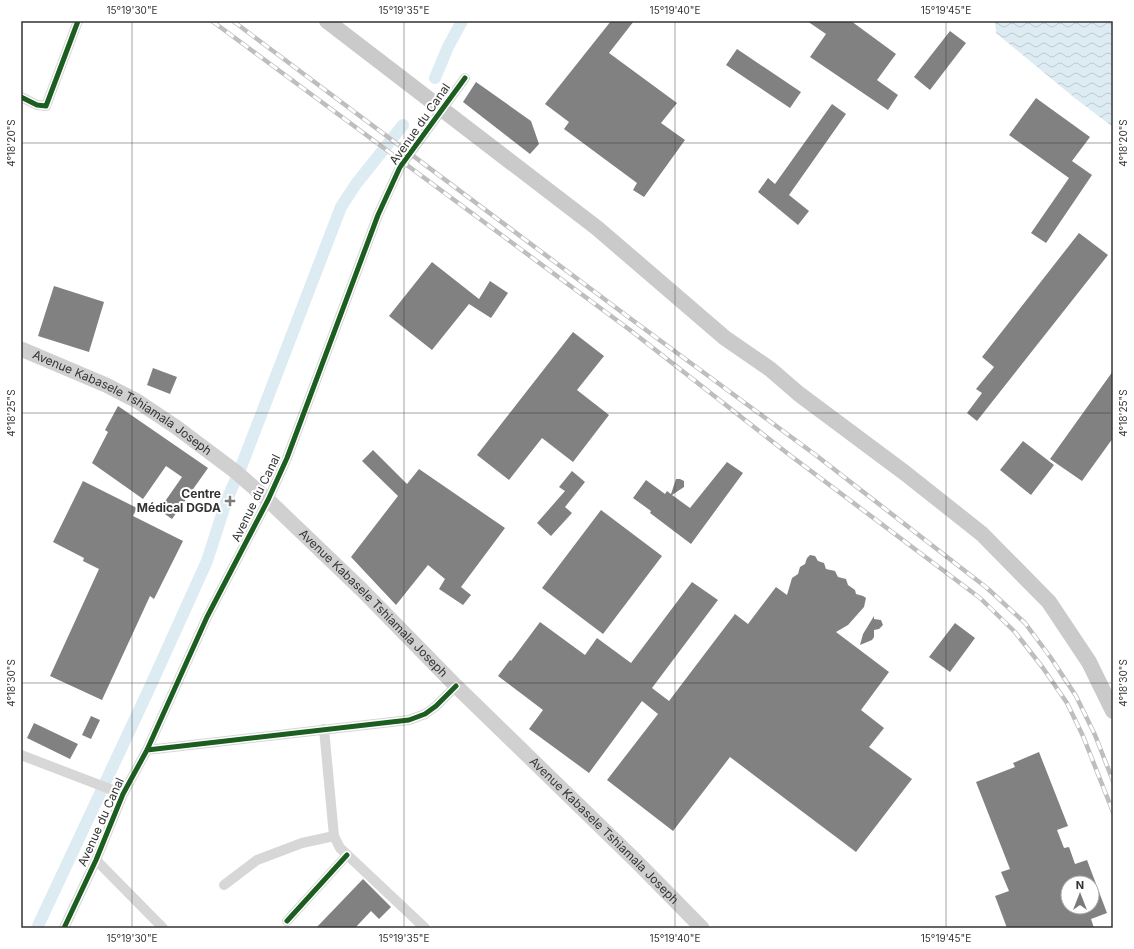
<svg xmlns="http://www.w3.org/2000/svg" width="1134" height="949" viewBox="0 0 1134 949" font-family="Inter,sans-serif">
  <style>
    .water { fill: url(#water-waves) }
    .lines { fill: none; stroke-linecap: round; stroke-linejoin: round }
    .canal { stroke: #ddebf3; stroke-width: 12 }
    .building { fill: #818181; fill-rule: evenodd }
    .minor { stroke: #d7d7d7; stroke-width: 10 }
    .secondary { stroke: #d0d0d0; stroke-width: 15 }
    .primary { stroke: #cacaca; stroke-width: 16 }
    .rail-casing { stroke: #bebebe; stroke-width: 4.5 }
    .rail { stroke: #fff; stroke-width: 3; stroke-dasharray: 9; stroke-linecap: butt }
    .cycleway-casing { stroke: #fff; stroke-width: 8 }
    .cycleway { stroke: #1b5e20; stroke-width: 5 }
    .ticks { fill: none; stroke: #333; stroke-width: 1; stroke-opacity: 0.45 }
    .poi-dot { fill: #7a7a7a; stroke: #fff; stroke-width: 1.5 }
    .labels { text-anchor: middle; stroke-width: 4; stroke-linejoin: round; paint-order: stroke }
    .street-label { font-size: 12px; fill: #333; stroke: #fff }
    .poi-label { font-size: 12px; font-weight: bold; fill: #333; stroke: #fff; text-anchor: end }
    .neatline { fill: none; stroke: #333; stroke-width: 1.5 }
    .ticks-label { font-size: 10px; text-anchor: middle; fill: #333 }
  </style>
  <defs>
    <pattern id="water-waves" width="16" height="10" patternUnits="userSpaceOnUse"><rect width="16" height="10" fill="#ddebf3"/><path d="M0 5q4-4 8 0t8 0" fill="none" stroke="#becad1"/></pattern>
  </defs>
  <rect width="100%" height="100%" fill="#fff"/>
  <path class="water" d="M995,21H1113V127L1076,99L996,33Z"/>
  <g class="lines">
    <path class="canal" d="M435,78L448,47L462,21
      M37,928L150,687L207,561L226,502L241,467L341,207L356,184L403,125"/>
  </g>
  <path class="building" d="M611,21H634L609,53L677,103L661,123L685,140L644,197L633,190L637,183L564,129L569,122L545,104Z
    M807,21H851L896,54L877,80L898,95L888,110L810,57L826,34Z
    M950,31L966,43L930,90L914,77Z
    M737,49L801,92L790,108L726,65Z
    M476,82L531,121L539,144L530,154L463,102Z
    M1036,98L1090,137L1072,161L1092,175L1046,243L1031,233L1069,178L1009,135Z
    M832,104L846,114L789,195L809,211L798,225L758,192L768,178L775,184Z
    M1079,233L1108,255L977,421L967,413L982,393L976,389L994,367L982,357Z
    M432,262L479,299L490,281L508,293L491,318L469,304L432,350L389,316Z
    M54,286L104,302L89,352L38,336Z
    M573,332L604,356L577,390L609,415L573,462L542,438L509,480L477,455Z
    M153,368L177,377L170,394L147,385Z
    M1113,371V438L1082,481L1050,459Z
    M118,406L208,468L172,519L159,510L182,477L166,466L143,499L92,463L108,432L105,430Z
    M1023,441L1054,465L1031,495L1000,470Z
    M373,450L407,484L419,469L505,528L461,587L471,595L463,605L439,589L445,579L428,565L396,605L351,557L398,496L362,461Z
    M727,462L743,473L691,544L650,513L651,511L633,498L646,480L665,494L667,491L671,494L676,479H680L684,481V487L672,495L690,508Z
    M572,471L585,482L565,507L572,513L551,536L537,523L565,491L559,487Z
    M83,481L137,508L133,516L183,541L154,599L150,596L102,700L50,676L99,569L83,561L84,558L53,542Z
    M601,510L662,556L603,634L542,588Z
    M810,555L815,556L818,561L824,563L826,569L835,571L838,577L846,579L848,585L855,590L856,594L863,596L866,598L864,607L848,625L836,632L889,672L861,710L884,728L869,747L912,779L856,852L730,757L673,831L607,780L658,714L642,701L589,773L529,729L543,710L498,676L510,660L511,661L540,622L585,655L597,638L631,663L692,582L718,600L652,688L669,701L735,614L748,624L776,587L787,595L792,578L798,574L800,567L805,564L807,558Z
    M874,616V619L881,620L883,625L879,629L874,630V637L872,640L860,645L863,634Z
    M955,623L975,638L950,672L929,657Z
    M91,716L100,720L91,739L82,735Z
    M34,723L78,744L70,759L27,738Z
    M1039,752L1068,826L1057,830L1064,848L1069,847L1075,864L1087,860L1107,913L1091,919L1094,928H1007L995,896L1009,891L1001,872L1010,869L976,782L1015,767L1013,763ZM1068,883H1092V907H1068Z
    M363,879L391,907L379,919L371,911L355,928H316Z"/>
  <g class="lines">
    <path class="minor" d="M21,97L37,105L46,106L78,21
      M324,729L334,836L340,848L425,928
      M147,750L409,720L425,714L436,706L456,686
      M21,755L123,794
      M96,860L163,928
      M224,885L257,860L302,843L334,836
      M287,921L347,855
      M64,928L96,860L123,794L147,750L207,617L268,500L287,458L378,215L400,167L465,78"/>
    <path class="secondary" id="s1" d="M21,349L106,385L137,401L176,427L236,472L268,500L362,590L456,686L637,862L702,928"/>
    <path class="primary" d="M327,21L597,228L725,338L770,369L799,394L905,473L982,534L1049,602L1089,662L1113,711"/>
    <defs>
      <path id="rail" d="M212,21L630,330L787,453L980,598L1015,632L1043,668L1067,703L1083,736L1113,812
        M233,21L631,319L817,456L987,588L1025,623L1051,658L1076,696L1095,735L1113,781"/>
    </defs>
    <use href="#rail" class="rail-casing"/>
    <use href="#rail" class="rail"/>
    <defs>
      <path id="cycleway" d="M21,97L37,105L46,106L78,21
        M147,750L409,720L425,714L436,706L456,686
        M287,921L347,855
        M64,928L96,860L123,794L147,750L207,617L268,500L287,458L378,215L400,167L465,78"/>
    </defs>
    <use href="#cycleway" class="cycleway-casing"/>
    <use href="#cycleway" class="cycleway"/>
  </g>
  <path class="ticks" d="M132,21V928M404,21V928M675,21V928M946,21V928M21,143H1113M21,413H1113M21,683H1113"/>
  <path class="poi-dot" d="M228 495h4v4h4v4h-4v4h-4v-4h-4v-4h4z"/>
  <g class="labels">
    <g class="street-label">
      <text transform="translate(420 124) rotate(-55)" y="4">Avenue du Canal</text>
      <text dy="4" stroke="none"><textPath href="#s1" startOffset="115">Avenue Kabasele Tshiamala Joseph</textPath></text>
      <text transform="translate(256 498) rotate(-64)" y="4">Avenue du Canal</text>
      <text dy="4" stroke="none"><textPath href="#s1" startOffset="439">Avenue Kabasele Tshiamala Joseph</textPath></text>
      <text transform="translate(101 822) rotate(-66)" y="4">Avenue du Canal</text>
      <text dy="4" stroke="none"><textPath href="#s1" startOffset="763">Avenue Kabasele Tshiamala Joseph</textPath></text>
    </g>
    <g class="poi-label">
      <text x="221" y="498">Centre<tspan x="221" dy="14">Médical DGDA</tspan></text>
    </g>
  </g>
  <rect width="1134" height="949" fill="none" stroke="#ffffff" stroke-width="44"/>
  <g transform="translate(1080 895)"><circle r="19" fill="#ffffff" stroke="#adadad"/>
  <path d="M0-3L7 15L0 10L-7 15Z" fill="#7a7a7a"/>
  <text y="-6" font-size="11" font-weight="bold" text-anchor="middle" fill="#333333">N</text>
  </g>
  <rect x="22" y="22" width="1090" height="905" class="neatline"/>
  <g class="ticks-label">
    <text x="132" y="14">15°19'30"E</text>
    <text x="404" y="14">15°19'35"E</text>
    <text x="675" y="14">15°19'40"E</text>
    <text x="946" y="14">15°19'45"E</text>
    <text transform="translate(11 143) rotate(-90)" y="4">4°18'20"S</text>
    <text transform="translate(1123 143) rotate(-90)" y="4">4°18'20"S</text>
    <text transform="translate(11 413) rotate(-90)" y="4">4°18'25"S</text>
    <text transform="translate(1123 413) rotate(-90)" y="4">4°18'25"S</text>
    <text transform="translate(11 683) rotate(-90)" y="4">4°18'30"S</text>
    <text transform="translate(1123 683) rotate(-90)" y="4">4°18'30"S</text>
    <text x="132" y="942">15°19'30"E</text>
    <text x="404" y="942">15°19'35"E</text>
    <text x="675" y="942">15°19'40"E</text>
    <text x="946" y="942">15°19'45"E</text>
  </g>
</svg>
